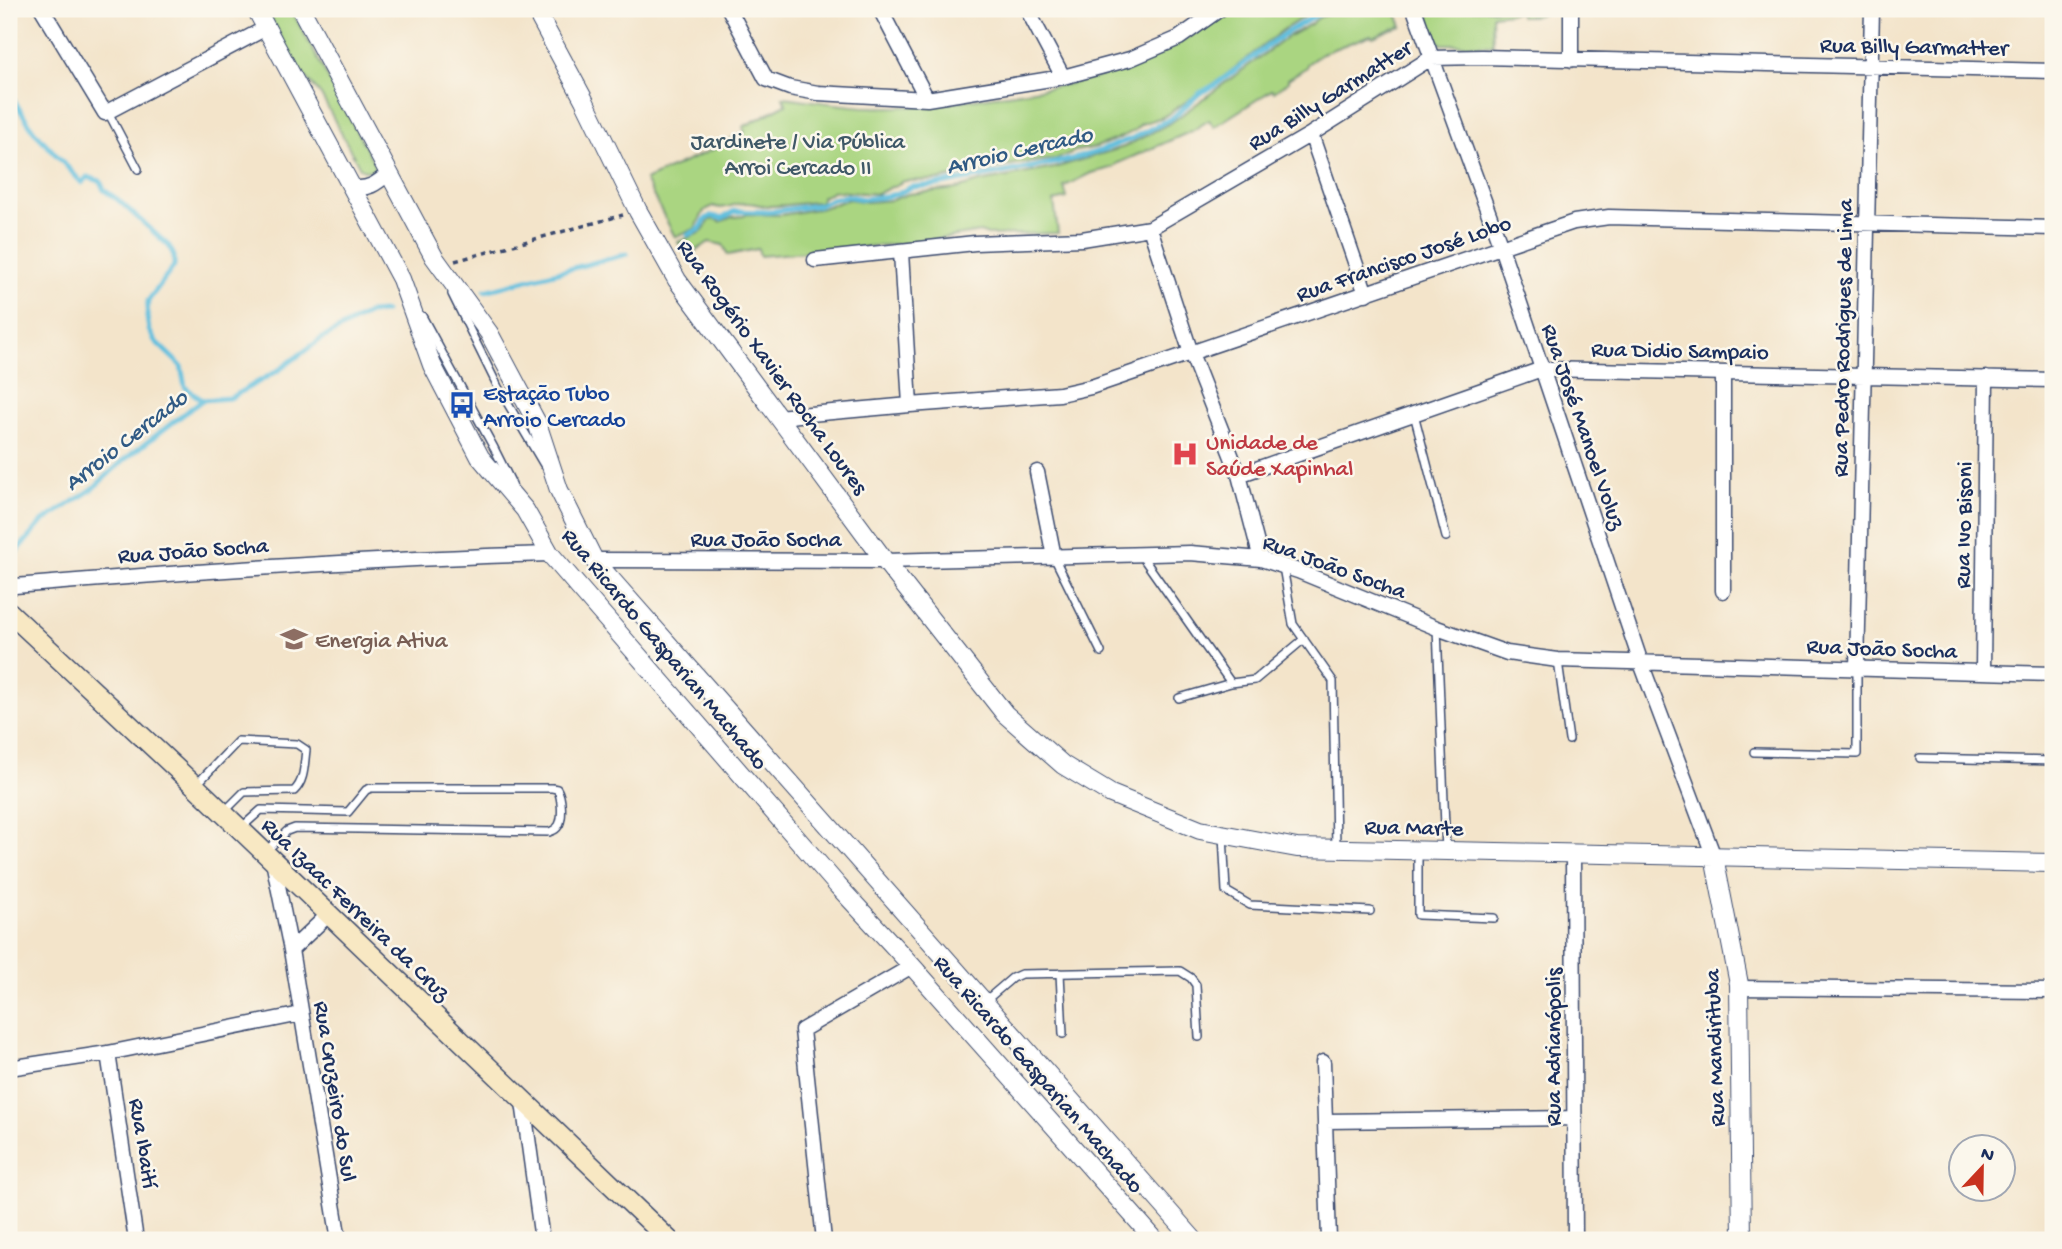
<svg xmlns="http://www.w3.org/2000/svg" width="2062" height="1249" viewBox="0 0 2062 1249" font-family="'Gochi Hand',sans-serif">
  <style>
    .green { fill: #aad581; stroke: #628270; stroke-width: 2 }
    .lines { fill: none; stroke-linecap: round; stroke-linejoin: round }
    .stream { stroke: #60bfde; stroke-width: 5 }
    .service-casing { stroke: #3b4a6e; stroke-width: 10 }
    .minor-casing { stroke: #3b4a6e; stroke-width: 17 }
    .tertiary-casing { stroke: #3b4a6e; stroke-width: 20 }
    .secondary-casing { stroke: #3b4a6e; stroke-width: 22 }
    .path { stroke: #3b4a6e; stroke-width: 3.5; stroke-dasharray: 5 5; stroke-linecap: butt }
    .service { stroke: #fff; stroke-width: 7 }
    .minor { stroke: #fff; stroke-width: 14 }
    .tertiary { stroke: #fff; stroke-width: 18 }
    .secondary { stroke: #f8e8c3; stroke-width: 19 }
    .labels { text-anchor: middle; stroke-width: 5; stroke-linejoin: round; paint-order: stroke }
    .street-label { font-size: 23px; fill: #1b2f5e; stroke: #fbf7ec }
    .park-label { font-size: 23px; fill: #3f5867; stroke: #fbf7ec }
    .transit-label { font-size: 23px; fill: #164399; stroke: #fbf7ec; text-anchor: start }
    .health-label { font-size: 23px; fill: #be3a42; stroke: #fbf7ec; text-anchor: start }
    .education-label { font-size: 23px; fill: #785e54; stroke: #fbf7ec; text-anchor: start }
    .water-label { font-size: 24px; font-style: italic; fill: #305a84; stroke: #fbf7ec }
  </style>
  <rect width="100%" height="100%" fill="#fbf7ec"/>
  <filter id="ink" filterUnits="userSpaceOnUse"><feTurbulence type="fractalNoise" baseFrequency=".0143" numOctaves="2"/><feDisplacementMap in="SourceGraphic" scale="14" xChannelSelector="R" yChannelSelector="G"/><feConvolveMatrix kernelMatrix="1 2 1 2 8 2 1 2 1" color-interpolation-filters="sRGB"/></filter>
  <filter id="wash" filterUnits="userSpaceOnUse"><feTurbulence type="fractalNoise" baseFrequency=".00686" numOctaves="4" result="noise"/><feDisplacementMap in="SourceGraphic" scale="28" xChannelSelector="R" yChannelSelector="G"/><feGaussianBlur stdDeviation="1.57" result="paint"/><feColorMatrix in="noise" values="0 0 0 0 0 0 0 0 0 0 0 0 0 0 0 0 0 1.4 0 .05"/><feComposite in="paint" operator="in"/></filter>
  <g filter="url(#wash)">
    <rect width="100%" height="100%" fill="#f3e4ca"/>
    <path class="green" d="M266,9H291L375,165L373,170L367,171L360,168L321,95L298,69Z
      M1233,9H1316L1283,30L1222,78L1163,117L1141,124L1134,131L1117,139L1096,147L1075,151L1057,159L1015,164L938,180L904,181L877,194L834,191L822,197L821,202C803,202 786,207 769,206C761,206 754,203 746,203C734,203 725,211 713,206L704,211L695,229L675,237L645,180L727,143L726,141L745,132L743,127L786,104L783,97C811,100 839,106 868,107C912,109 956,102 1000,95C1042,89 1086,83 1126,68C1165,54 1198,32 1233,9Z
      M1339,9H1395L1402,26L1391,29L1373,37L1371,35L1323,53L1307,64V67L1288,79V82L1274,92L1272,90L1214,127L1209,120L1192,131L1118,163C1111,170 1101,170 1091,173C1082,177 1074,182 1064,186L1067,198L1054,201L1058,233L988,235L980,232L921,242L760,256L758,249L728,255L723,245L709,242L687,257L678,242L702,232L710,220L715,219L720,222L732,217L744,216L747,214L781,215L822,208L849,199L867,202L892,200L908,194L956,189L980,182L1054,168L1124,147L1172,122L1287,37L1311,24L1318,18Z
      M1427,9H1560L1534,16H1520V12L1492,15L1493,45L1441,44C1432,36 1430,20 1427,9Z"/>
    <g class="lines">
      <path class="stream" d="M9,93L34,131L82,183L87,177L100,181L104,190L117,199L169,246L174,256V266L148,301L147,317L149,330L155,341L181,366L185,387L202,400
        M688,235L700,229L706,219L711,216L722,218L735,211L769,212L819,205L832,199L847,196L863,199L882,197L897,194L911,187L936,185L1065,161L1097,152L1133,138L1172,118L1200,93L1215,85L1284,34L1326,9
        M485,291L627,254
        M9,558L17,551L42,522L91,490L124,460L202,400L230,398L279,370L321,339L369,313L385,312"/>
    </g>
  </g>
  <g filter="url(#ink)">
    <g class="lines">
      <defs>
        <path id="service" d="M108,112L138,169
          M452,294L498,387L544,465
          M422,316L494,448L512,484
          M1414,414L1446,537
          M1141,555L1231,683
          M1054,557L1101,652
          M1283,567L1293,624L1333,681L1336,847
          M1437,628L1446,851
          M1558,661L1569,740
          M1179,698L1231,683L1255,680L1304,639
          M1754,752L1857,754V670
          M1920,758L2053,761
          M197,784L238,741L297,744L306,750C304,764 305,781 294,791L244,792L223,813
          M241,828L261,810L348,812L366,790L371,788H552L557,789C562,797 563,817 559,825C556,830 554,830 549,832L295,828L287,831L265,852
          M1223,835L1226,891L1250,905L1370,911
          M1418,851V915L1494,918
          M1060,973L1063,1034
          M984,1002L1012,978L1021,974L1180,971L1191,978L1196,985L1199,1037"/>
        <path id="minor" d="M42,9L105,113L266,28
          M729,9L766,79L790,88L818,93L927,99L1063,77L1130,59L1179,38L1220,9
          M880,9L927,99
          M1027,9L1063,77
          M1414,9L1501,247L1641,663L1714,857
          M1571,9V60
          M1311,134L1366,294
          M351,187C368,191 377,183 389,173
          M1150,228L1191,353L1239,475L1261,559
          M901,252L910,405
          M815,260L975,243L1082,239L1150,228L1311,134L1431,58L1482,57L2053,71
          M777,417L910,405L1060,394L1091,387L1574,222L1609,217L2053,228
          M1037,472L1054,557
          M1239,475L1542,369L2053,380
          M594,560L885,561L1190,553L1261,559L1298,571L1437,628L1507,653L1558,660L2053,674
          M9,588L15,586C193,571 371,559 550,554
          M1723,591V373
          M1857,669L1872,9
          M1983,672L1986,378
          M1573,854L1575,1240
          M273,861L291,950L339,1240
          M291,950L329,914
          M1739,988L2053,991
          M108,1053L136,1240
          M1323,1062L1329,1240
          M9,1068L108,1053L301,1014
          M523,1102L542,1240
          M1325,1121L1575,1118
          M824,1240L802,1030L912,966"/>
        <path id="tertiary" d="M256,9L401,279L432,365L480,457L525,510L550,554L838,886L912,966L1155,1240
          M301,9L434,257L489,333L537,423L559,490L594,560L1194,1240
          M535,9L584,100L638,211L677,280L885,561L1005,714L1063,765L1111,794L1200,830L1297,848L2053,863
          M1714,857L1739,984L1742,1240"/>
        <path id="secondary" d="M9,612L195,786L669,1240"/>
      </defs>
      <use href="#service" class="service-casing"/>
      <use href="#minor" class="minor-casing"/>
      <use href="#tertiary" class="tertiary-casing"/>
      <use href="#secondary" class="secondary-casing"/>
      <path class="path" d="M455,261L623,215"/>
      <use href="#service" class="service"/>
      <use href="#minor" class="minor"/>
      <use href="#tertiary" class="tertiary"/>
      <use href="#secondary" class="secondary"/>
    </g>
  </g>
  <defs>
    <symbol id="bus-bare" viewBox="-9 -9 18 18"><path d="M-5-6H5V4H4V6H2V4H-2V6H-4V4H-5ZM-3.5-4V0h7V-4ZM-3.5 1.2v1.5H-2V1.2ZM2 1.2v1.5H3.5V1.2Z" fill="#1a4fb4" stroke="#fbf7ec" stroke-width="2.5" paint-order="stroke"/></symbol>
    <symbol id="hospital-bare" viewBox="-9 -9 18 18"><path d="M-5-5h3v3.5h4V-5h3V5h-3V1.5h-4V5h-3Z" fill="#e0444e" stroke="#fbf7ec" stroke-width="2.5" paint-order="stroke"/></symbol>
    <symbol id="school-bare" viewBox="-9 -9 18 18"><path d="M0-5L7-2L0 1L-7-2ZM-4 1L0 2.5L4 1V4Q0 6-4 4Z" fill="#8d6e63" stroke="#fbf7ec" stroke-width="2.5" paint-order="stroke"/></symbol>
  </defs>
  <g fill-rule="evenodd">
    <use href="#bus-bare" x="443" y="386" width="38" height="38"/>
    <use href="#hospital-bare" x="1166" y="435" width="38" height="38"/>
    <use href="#school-bare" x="275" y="620" width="38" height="38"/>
  </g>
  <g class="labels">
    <g class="street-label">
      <text transform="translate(1914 45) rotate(1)" y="8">Rua Billy Garmatter</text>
      <text transform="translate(1329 94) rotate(-32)" y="8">Rua Billy Garmatter</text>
      <text transform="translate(1403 257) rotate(-19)" y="8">Rua Francisco José Lobo</text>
      <text transform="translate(1841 338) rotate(-89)" y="8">Rua Pedro Rodrigues de Lima</text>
      <text transform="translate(1680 349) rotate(1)" y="8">Rua Didio Sampaio</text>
      <text transform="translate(774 366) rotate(54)" y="8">Rua Rogério Xavier Rocha Loures</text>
      <text transform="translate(1585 426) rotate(71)" y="8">Rua José Manoel Voluz</text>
      <text transform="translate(1962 525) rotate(-89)" y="8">Rua Ivo Bisoni</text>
      <text x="766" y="546">Rua João Socha</text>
      <text transform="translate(193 549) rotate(-4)" y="8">Rua João Socha</text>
      <text transform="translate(1335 565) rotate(20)" y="8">Rua João Socha</text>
      <text transform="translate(1882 647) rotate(2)" y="8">Rua João Socha</text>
      <text transform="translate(666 648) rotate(50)" y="8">Rua Ricardo Gasparian Machado</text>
      <text transform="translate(1414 826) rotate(1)" y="8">Rua Marte</text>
      <text transform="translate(357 908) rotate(44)" y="8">Rua Izaac Ferreira da Cruz</text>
      <text transform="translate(1552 1047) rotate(-90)" y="8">Rua Adrianópolis</text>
      <text transform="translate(1713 1048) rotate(-92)" y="8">Rua Mandirituba</text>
      <text transform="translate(1040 1073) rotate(49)" y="8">Rua Ricardo Gasparian Machado</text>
      <text transform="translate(337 1091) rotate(81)" y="8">Rua Cruzeiro do Sul</text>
      <text transform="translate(145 1143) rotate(81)" y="8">Rua Ibaití</text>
    </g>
    <g class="park-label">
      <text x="798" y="148">Jardinete / Via Pública<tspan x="798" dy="26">Arroi Cercado II</tspan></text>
    </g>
    <g class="transit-label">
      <text x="483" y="400">Estação Tubo<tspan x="483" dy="26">Arroio Cercado</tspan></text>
    </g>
    <g class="health-label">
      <text x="1206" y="449">Unidade de<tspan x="1206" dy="26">Saúde Xapinhal</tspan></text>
    </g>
    <g class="education-label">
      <text x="315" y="647">Energia Ativa</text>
    </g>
    <g class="water-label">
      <text transform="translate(1019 149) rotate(-13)" y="8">Arroio Cercado</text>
      <text transform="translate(125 439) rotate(-38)" y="8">Arroio Cercado</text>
    </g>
  </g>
  <rect width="2062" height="1249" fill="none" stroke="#fbf7ec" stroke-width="35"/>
  <g transform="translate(1982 1168) rotate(22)"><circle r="33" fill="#fbf7ec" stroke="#a1a7b3" stroke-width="2"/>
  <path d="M0-5L12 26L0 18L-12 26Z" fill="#c8321e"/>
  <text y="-10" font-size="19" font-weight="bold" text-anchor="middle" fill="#1b2f5e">N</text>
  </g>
</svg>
